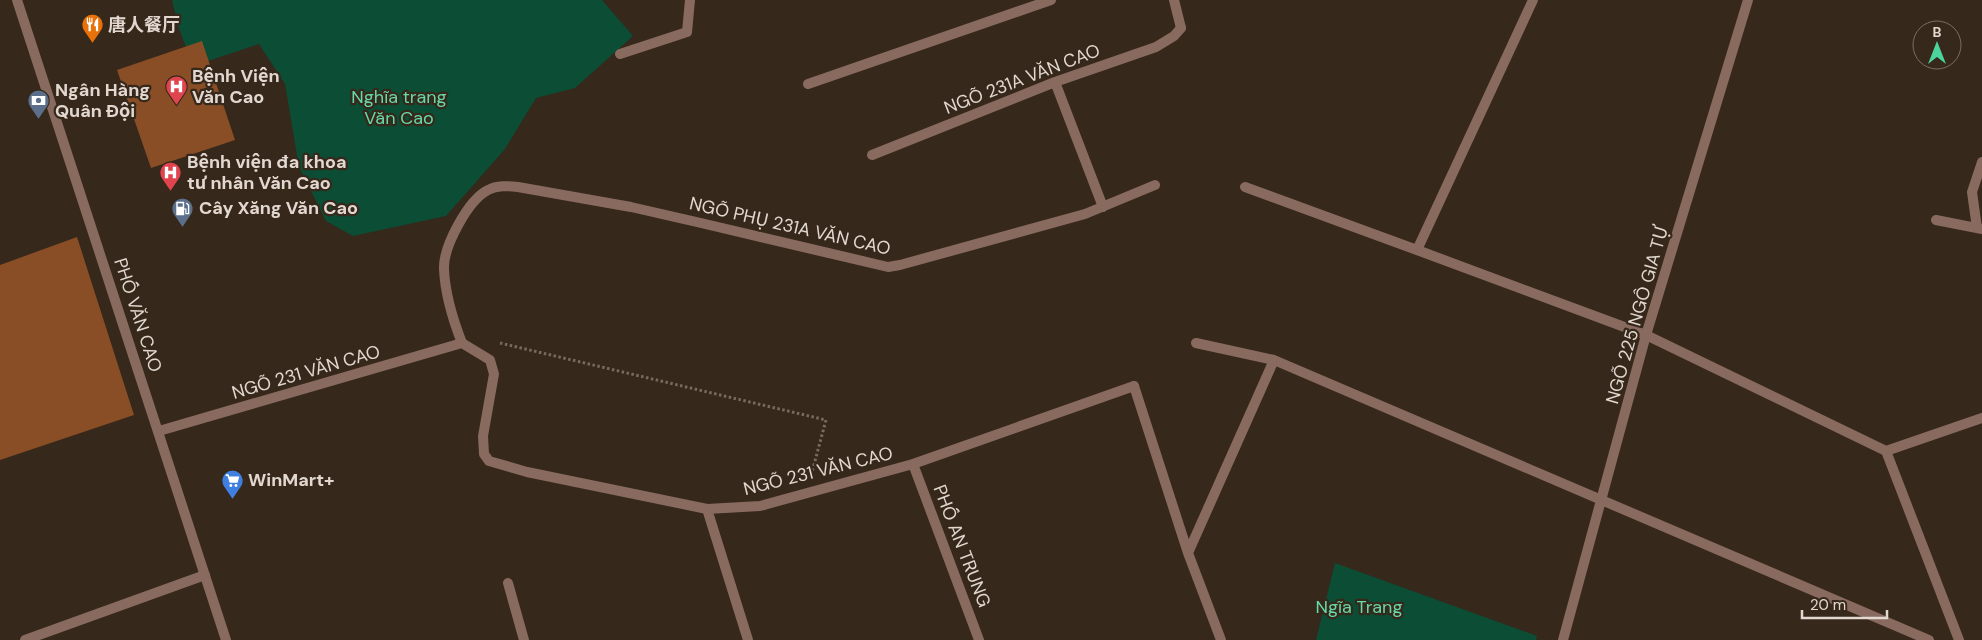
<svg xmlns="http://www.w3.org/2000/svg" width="1982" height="640" viewBox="0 0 1982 640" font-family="'DM Sans','Noto Sans SC',sans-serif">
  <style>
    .green { fill: #0b4d35 }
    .building { fill: #894e25 }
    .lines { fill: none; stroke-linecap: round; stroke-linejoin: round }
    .path { stroke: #776a5f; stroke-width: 3; stroke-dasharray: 2.5 2.5; stroke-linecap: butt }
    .service { stroke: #896a5f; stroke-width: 10 }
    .minor { stroke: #896a5f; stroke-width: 10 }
    .tertiary { stroke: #896a5f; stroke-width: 10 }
    .labels { text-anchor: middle; stroke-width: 4.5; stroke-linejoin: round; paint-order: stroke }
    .poi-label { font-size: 18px; font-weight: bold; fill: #e2d8d0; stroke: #36281b; text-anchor: start }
    .street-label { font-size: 18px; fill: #e2d8d0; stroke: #36281b }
    .park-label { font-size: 18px; fill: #67d9a8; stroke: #36281b }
  </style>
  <rect width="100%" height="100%" fill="#36281b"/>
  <path class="green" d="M172,0H602L633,36L575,88L536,98L505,149L446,216L353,236L326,221L299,167L285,84L259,44L193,66L178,26Z
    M1335,563L1537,636L1536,640H1316Z"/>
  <path class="building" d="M202,41L235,140L151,168L117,70Z
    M77,237L134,415L0,460V265Z"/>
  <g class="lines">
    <path class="path" d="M500,343L826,420L812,472"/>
    <path class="service" d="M1533,0L1417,250L1646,335L1886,451L1982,418
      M620,54L687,32L690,0
      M1055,82L1103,207
      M808,84L1051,0
      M872,155L1055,82L1156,47L1174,36L1181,28
      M1245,187L1417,250
      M1936,220L1982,229
      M1977,228L1972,192L1982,162
      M462,343C453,320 445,294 444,269C443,247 468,200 488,190C497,185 508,186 518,187L631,207L701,223L888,267L900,265L1085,214L1155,185
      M1196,343L1274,360L1929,640
      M1134,386L1188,553L1221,640
      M1886,451L1959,640
      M1188,553L1274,360
      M508,583L524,640"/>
    <path class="minor" d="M1174,0L1181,28
      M159,431L462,343L490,360L494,374L483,436L484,454L489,461L527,472L707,509L760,506L913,464L1134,386
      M913,464L979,640
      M707,509L748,640
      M25,640L205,575
      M1563,640L1646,335L1748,0"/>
    <path class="tertiary" d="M17,0L226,640"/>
  </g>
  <defs>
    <symbol id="restaurant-pin" viewBox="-11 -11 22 30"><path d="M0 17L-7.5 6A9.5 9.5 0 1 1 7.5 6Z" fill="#e8710a" stroke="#36281b"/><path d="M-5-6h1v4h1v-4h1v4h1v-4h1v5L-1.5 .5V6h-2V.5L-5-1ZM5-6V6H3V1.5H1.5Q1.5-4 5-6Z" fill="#fff"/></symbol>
    <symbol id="hospital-pin" viewBox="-11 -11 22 30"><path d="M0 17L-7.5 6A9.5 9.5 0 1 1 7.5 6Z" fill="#e0444e" stroke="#36281b"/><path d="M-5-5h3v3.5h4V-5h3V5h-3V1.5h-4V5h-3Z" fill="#fff"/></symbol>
    <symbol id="bank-pin" viewBox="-11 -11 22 30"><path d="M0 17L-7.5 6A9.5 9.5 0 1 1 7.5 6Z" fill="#5c6f8a" stroke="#36281b"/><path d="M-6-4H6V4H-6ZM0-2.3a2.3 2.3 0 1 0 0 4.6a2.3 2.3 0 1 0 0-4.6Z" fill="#fff"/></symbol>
    <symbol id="fuel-pin" viewBox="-11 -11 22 30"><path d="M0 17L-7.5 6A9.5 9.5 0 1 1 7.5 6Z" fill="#5c6f8a" stroke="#36281b"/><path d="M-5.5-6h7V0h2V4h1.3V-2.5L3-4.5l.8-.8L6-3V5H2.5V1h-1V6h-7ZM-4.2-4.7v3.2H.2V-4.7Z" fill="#fff"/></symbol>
    <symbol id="supermarket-pin" viewBox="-11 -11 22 30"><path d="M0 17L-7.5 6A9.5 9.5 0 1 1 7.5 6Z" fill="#3f7fe0" stroke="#36281b"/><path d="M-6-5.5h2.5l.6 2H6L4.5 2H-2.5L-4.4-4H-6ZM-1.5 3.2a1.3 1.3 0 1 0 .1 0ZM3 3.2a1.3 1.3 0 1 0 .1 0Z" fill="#fff"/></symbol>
  </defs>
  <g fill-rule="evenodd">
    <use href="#restaurant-pin" x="80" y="12" width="25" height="34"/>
    <use href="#hospital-pin" x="164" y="74" width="25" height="34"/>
    <use href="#bank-pin" x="26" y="88" width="25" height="34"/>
    <use href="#hospital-pin" x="158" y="160" width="25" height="34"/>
    <use href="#fuel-pin" x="170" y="196" width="25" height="34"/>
    <use href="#supermarket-pin" x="220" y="468" width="25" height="34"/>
  </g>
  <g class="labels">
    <g class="poi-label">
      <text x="108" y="31">唐人餐厅</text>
      <text x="192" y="82">Bệnh Viện<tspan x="192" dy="21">Văn Cao</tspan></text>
      <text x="55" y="96">Ngân Hàng<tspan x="55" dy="21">Quân Đội</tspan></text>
      <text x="187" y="168">Bệnh viện đa khoa<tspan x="187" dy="21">tư nhân Văn Cao</tspan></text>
      <text x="199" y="214">Cây Xăng Văn Cao</text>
      <text x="248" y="486">WinMart+</text>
    </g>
    <g class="street-label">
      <text transform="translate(1022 79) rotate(-21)" y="6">NGÕ 231A VĂN CAO</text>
      <text transform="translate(790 226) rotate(13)" y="6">NGÕ PHỤ 231A VĂN CAO</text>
      <text transform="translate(138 315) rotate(72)" y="6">PHỐ VĂN CAO</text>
      <text transform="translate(1637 315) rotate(-74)" y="6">NGÕ 225 NGÔ GIA TỰ</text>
      <text transform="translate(306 372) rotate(-16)" y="6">NGÕ 231 VĂN CAO</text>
      <text transform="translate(818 471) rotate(-14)" y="6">NGÕ 231 VĂN CAO</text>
      <text transform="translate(962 546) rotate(69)" y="6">PHỐ AN TRUNG</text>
    </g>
    <g class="park-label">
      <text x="399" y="103">Nghĩa trang<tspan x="399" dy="21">Văn Cao</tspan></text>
      <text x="1359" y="613">Ngĩa Trang</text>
    </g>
  </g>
  <g transform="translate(1937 45)"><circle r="24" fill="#36281b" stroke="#7b6e63"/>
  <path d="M0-4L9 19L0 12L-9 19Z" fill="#4bd49b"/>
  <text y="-8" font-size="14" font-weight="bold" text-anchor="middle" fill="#e2d8d0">B</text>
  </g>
  <path d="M1802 610v8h85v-8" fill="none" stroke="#e2d8d0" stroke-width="2.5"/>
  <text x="1810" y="610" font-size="15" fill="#e2d8d0" stroke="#36281b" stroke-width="4" paint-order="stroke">20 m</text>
</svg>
